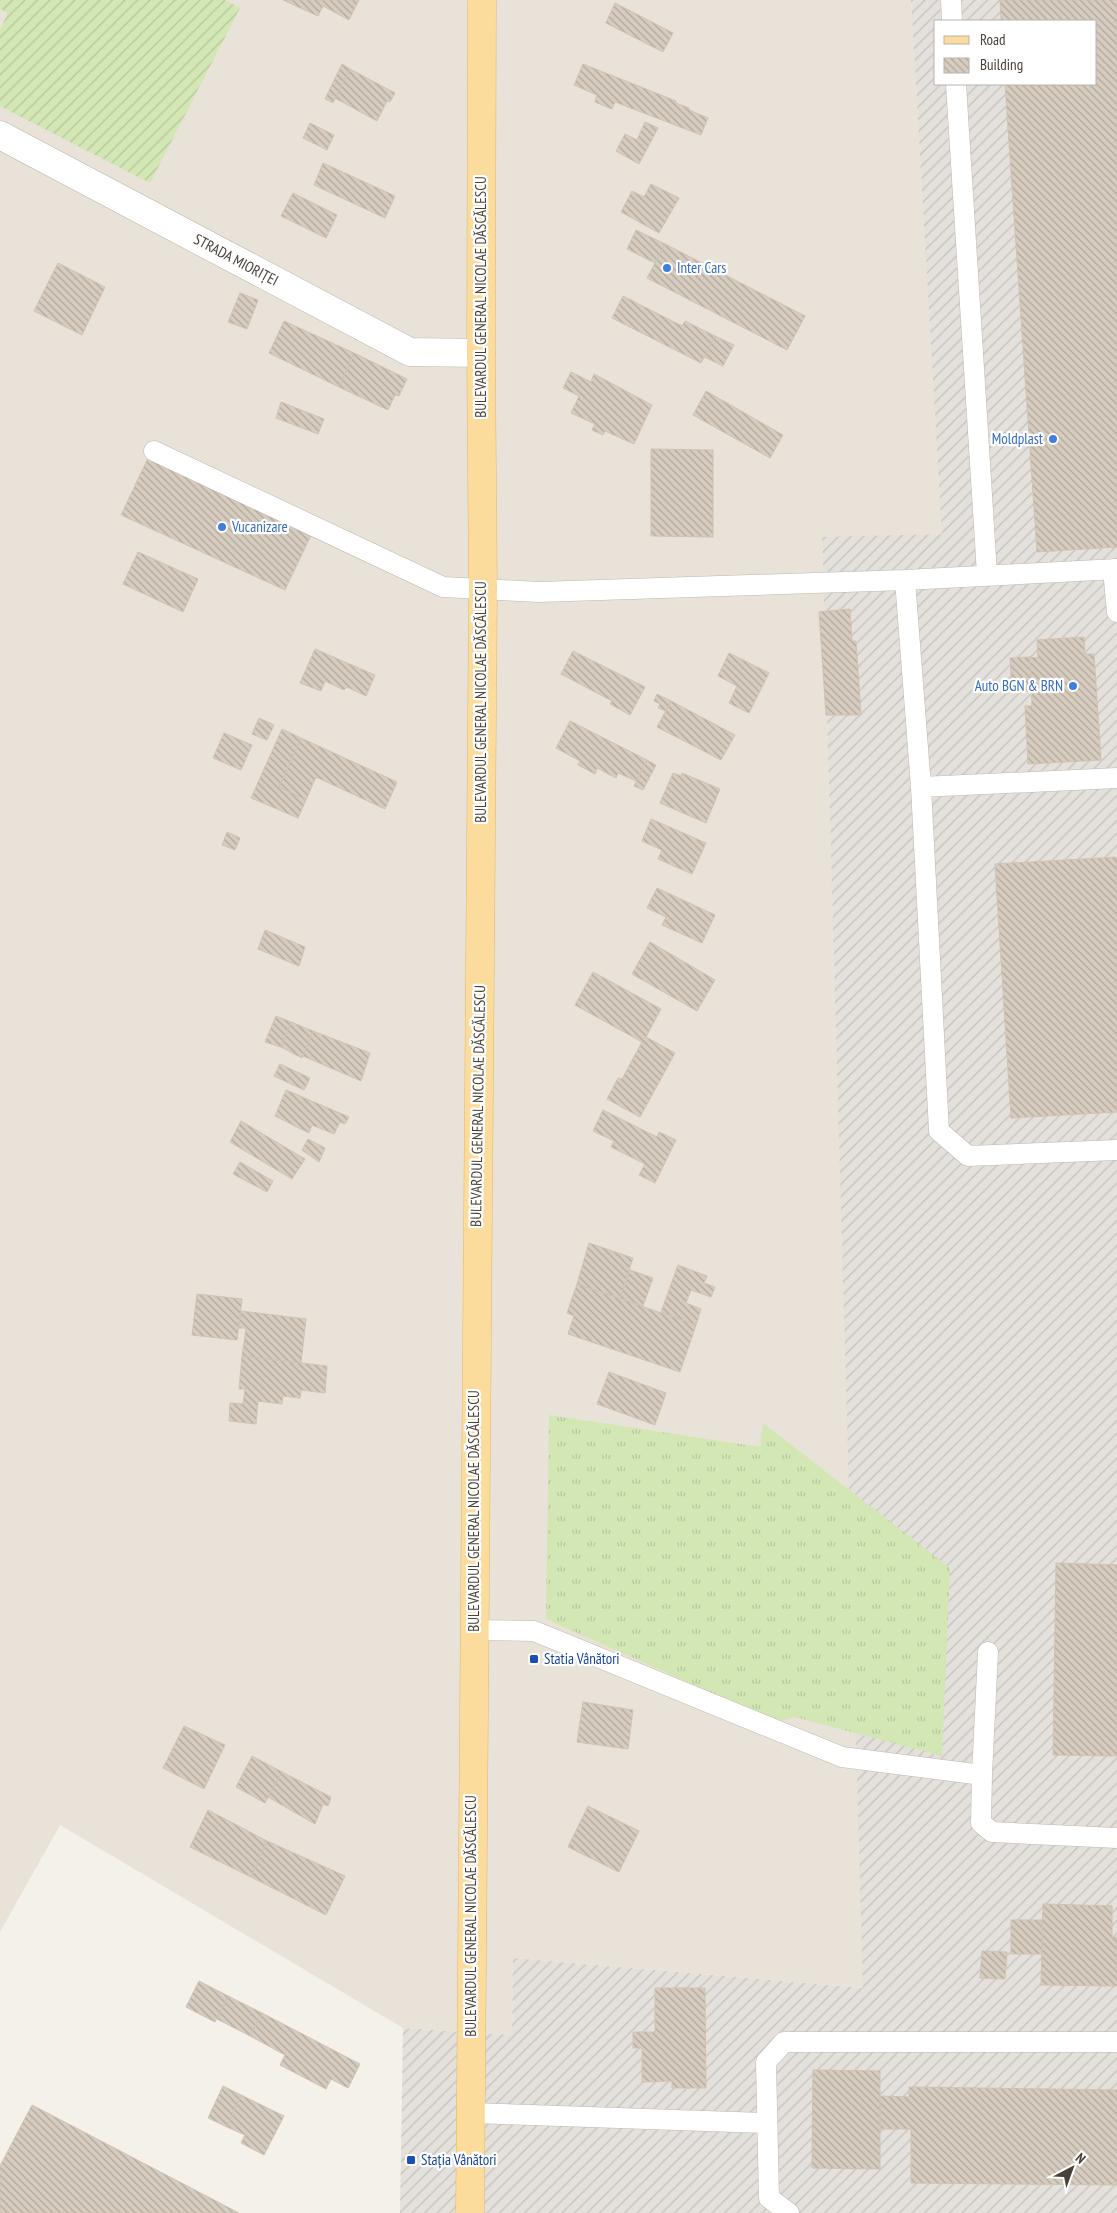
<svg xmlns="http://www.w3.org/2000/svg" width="1117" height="2213" viewBox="0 0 1117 2213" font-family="'PT Sans Narrow',sans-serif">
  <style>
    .residential { fill: #e8e2d8 }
    .industrial { fill: url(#industrial-furrows); fill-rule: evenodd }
    .grass { fill: url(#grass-tufts) }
    .garden { fill: url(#garden-furrows) }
    .building { fill: url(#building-back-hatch); stroke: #d0c3b3 }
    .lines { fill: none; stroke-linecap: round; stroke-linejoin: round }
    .service-casing { stroke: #c0b8ac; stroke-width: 21 }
    .minor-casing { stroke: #c0b8ac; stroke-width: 29 }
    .primary-casing { stroke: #e0b86b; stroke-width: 29 }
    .service { stroke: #fff; stroke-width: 20 }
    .minor { stroke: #fff; stroke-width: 28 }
    .primary { stroke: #fbdc9c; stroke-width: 28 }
    .shop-dot { fill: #3f7fe0; stroke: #fff; stroke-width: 2 }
    .transit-dot { fill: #1a4fb4; stroke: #fff; stroke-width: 2 }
    .labels { text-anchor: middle; stroke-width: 4.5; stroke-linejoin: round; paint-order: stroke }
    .street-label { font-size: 15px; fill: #484138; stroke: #fff }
    .shop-label { font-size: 15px; fill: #366cbe; stroke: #fff; text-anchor: start }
    .transit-label { font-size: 15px; fill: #164399; stroke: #fff; text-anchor: start }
  </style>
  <defs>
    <pattern id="industrial-furrows" width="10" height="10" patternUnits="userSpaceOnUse" patternTransform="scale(1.25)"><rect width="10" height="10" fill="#e4e0db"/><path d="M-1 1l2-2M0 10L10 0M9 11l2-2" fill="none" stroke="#c5c1bd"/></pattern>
    <pattern id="grass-tufts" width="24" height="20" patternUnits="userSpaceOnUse" patternTransform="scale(1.25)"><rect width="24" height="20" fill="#d2e7b4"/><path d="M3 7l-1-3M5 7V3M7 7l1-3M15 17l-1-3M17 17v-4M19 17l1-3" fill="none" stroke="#b6c79c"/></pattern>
    <pattern id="garden-furrows" width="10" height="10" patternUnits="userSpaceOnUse" patternTransform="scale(1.25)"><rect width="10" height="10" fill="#d2e7b4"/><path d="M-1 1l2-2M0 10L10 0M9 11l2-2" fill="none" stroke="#b6c79c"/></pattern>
    <pattern id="building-back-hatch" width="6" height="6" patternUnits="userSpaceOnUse" patternTransform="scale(1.25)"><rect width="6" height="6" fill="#d6ccbf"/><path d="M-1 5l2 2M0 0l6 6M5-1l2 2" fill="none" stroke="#b0a79c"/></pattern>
  </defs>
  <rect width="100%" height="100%" fill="#f4f1ea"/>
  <path class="residential" d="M0,0H911L943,534L822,538L864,1988L513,1958L512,2035L403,2028L60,1825L0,1932Z"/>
  <path class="industrial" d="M911,0H1117V2213H400L403,2028L512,2035L513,1958L863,1988L822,537L942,534ZM936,21H1096V84H936Z"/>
  <path class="grass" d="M549,1415L760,1447L763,1423L950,1568L942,1756L795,1717L777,1722L546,1619Z"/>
  <path class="garden" d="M0,0H225L240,8L150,183L0,106V29L8,13L0,9Z"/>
  <path class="building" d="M283,0H359L349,20L323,6L318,16Z
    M1000,0H1117V547L1037,552L1005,84H1096V21H1001Z
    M615,3L673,33L663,52L606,23Z
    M342,64L350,69L333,103L325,99Z
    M583,64L676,101V103L689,108V110L708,118L701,135L615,102L612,109L595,102L597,95L574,85Z
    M350,69L395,93L390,102L387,101L377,121L335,98Z
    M645,122L658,128L639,164L616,151L625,134L637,140Z
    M310,123L334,135L327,150L303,138Z
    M323,163L395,196L385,218L314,185Z
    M651,184L679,198L659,233L621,212L632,191L644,197Z
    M293,193L337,215L326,238L281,216Z
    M636,230L665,244L655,263L627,249Z
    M665,244L805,316L787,350L647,278Z
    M58,263L105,287L82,335L34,311Z
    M240,293L258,300L247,329L228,322Z
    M623,296L682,326L685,321L715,336L701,363L612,318Z
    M284,321L354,353L339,387L269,353Z
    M715,336L734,345L723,366L704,357Z
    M354,353L407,379L399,396L395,395L388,410L339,387Z
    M571,372L591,382L594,374L652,405L634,444L605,431L603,435L592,430L595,424L571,413L579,396L563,388Z
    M706,391L783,435L770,458L693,415Z
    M281,402L324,419L318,434L276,418Z
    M651,449L713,450V537L651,536Z
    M148,458L312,533L285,590L121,515Z
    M138,552L198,579L183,612L123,584Z
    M850,609L852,641H856L861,715H826L819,612Z
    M1084,637L1085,654H1094L1101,760L1028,764L1025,706H1032L1030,657L1038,658L1037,640Z
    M315,649L375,675L366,696L347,687L344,690L325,681L321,691L300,683Z
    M573,651L645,687L630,715L610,704L612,701L561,674Z
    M729,653L769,673L749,713L729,703L737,686L718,676Z
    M1030,657L1032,691L1012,692L1010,658Z
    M657,694L671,701L666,711L658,708L660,704L654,701Z
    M671,701L735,735L721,760L657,727Z
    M259,718L274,725L267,740L252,734Z
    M570,721L647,760L636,781L618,773L616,778L597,768L595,774L578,765L580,761L556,748Z
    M282,729L301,738L279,787L306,800L298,818L251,798Z
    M224,733L252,745L241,770L213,758Z
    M301,738L397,782L385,809L316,777L306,800L279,787Z
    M647,760L656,765L643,790L634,786Z
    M673,773L681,776L682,773L720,789L706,823L660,803Z
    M651,819L706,843L692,874L658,859L662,850L642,841Z
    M227,832L240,838L235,850L222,845Z
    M1117,857V1112L1011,1118L995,864Z
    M657,888L715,915L702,943L662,925L666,917L647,908Z
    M265,930L305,947L299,966L258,949Z
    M650,942L715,980L697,1011L632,974Z
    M593,972L661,1009L646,1037L675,1053L640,1117L607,1099L618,1078L622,1079L642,1042L575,1005Z
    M276,1016L291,1022L281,1047L265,1042Z
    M291,1022L313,1031L302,1058L281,1047Z
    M313,1031L370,1053L361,1081L303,1056Z
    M280,1064L310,1078L304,1090L274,1076Z
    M286,1090L349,1117L345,1124L340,1122L334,1134L312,1125L309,1133L275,1116Z
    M603,1110L657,1137L659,1132L676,1140L655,1183L639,1175L645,1164L611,1147L614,1141L593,1131Z
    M241,1121L305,1159L292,1179L230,1142Z
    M308,1139L325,1148L319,1162L302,1150Z
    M240,1162L273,1181L267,1192L233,1174Z
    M589,1243L633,1258L620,1298L577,1284Z
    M678,1265L707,1276L704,1283L715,1287L711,1297L691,1290L686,1303L701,1309L696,1325L661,1312Z
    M630,1270L653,1278L643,1306L620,1298Z
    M577,1284L696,1325L680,1372L568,1334L574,1316L567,1313Z
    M197,1294L242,1299L237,1340L192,1335Z
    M241,1311L306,1319L301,1363L242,1356L246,1328H239Z
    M242,1356L327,1366L325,1393L301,1390L300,1398L283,1396L282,1404L258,1401L256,1424L229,1421L230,1403L243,1404L245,1389H239Z
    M609,1372L666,1393L655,1425L597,1404Z
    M1056,1563L1117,1565V1756L1053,1755Z
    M583,1702L633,1710L628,1749L577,1742Z
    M184,1726L225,1745L204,1789L163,1768Z
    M252,1756L282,1772L265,1803L236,1787Z
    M282,1772L331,1797L328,1806L323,1804L315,1824L268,1797Z
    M588,1806L639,1831L619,1872L568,1847Z
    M208,1810L267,1841L251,1877L190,1847Z
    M267,1841L345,1876L326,1915L251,1877Z
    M1043,1904L1112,1906V1937H1117V1986L1041,1985Z
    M1011,1920H1042V1954H1011Z
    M982,1951L1007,1952L1005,1979L980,1978Z
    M199,1981L228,1996L215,2022L186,2007Z
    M655,1988H705L706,2088H672V2081L642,2082V2048H633V2032H655Z
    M228,1996L262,2013L250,2036L217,2019Z
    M262,2013L360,2064L348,2088L331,2079L326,2089L280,2065L285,2055L250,2036Z
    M813,2070L880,2071V2169L812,2168Z
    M223,2086L241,2095L227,2127L208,2118Z
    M909,2087L1117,2090V2185L911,2183V2129H880V2096L909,2097Z
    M241,2095L284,2116L264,2155L241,2143L245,2135L227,2127Z
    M32,2105L239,2213H0V2166Z"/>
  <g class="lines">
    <defs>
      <path id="service" d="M951,0L952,21
        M956,84L987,574
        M154,451L443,587L539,592L905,580L1117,569
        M1113,569L1117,612
        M905,580L921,787L939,1131L968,1156L1117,1150
        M921,787L1117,778
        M473,1630L534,1631L842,1757L982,1775L988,1652
        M982,1775L981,1823L992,1832L1117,1838
        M470,2113L766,2123
        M789,2213L769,2198L766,2062L784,2042H1117"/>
      <path id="minor" d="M0,135L410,352L481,353"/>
      <path id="primary" d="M470,2213L483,590L481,353L482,0"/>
    </defs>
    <use href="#service" class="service-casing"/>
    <use href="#minor" class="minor-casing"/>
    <use href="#primary" class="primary-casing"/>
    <use href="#service" class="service"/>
    <use href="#minor" class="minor"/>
    <use href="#primary" class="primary"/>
  </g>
  <g class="shop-dot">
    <circle cx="667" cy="268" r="5"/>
    <circle cx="1053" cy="439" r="5"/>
    <circle cx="222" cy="527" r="5"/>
    <circle cx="1073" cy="686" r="5"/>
  </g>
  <g class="transit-dot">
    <rect x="529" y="1654" width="10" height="10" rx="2.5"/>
    <rect x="406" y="2155" width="10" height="10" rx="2.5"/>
  </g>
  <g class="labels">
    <g class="street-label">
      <text transform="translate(236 260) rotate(28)" y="5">STRADA MIORIȚEI</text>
      <text transform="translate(481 297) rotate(-90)" y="5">BULEVARDUL GENERAL NICOLAE DĂSCĂLESCU</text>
      <text transform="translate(481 702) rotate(-90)" y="5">BULEVARDUL GENERAL NICOLAE DĂSCĂLESCU</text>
      <text transform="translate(478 1106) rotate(-89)" y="5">BULEVARDUL GENERAL NICOLAE DĂSCĂLESCU</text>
      <text transform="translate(474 1511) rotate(-90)" y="5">BULEVARDUL GENERAL NICOLAE DĂSCĂLESCU</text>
      <text transform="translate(471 1916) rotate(-90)" y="5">BULEVARDUL GENERAL NICOLAE DĂSCĂLESCU</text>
    </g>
    <g class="shop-label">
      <text x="677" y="273">Inter Cars</text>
      <text x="1043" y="444" text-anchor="end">Moldplast</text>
      <text x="232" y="532">Vucanizare</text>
      <text x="1063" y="691" text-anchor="end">Auto BGN &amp; BRN</text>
    </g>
    <g class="transit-label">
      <text x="544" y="1664">Statia Vânători</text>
      <text x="421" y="2165">Stația Vânători</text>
    </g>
  </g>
  <rect x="934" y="20" width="162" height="65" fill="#ffffff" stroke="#b6b3af"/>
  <rect x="944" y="36" width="25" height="8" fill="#fbdc9c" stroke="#b6b3af"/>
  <text x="980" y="45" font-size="15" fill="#484138">Road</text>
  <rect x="944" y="58" width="25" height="15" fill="url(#building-back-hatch)" stroke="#b6b3af"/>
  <text x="980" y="70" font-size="15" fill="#484138">Building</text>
  <g transform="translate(1072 2168) rotate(41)" stroke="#ffffff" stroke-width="4" paint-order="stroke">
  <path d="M0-4L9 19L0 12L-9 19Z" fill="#484138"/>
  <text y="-8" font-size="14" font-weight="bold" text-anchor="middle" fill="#484138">N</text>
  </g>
</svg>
